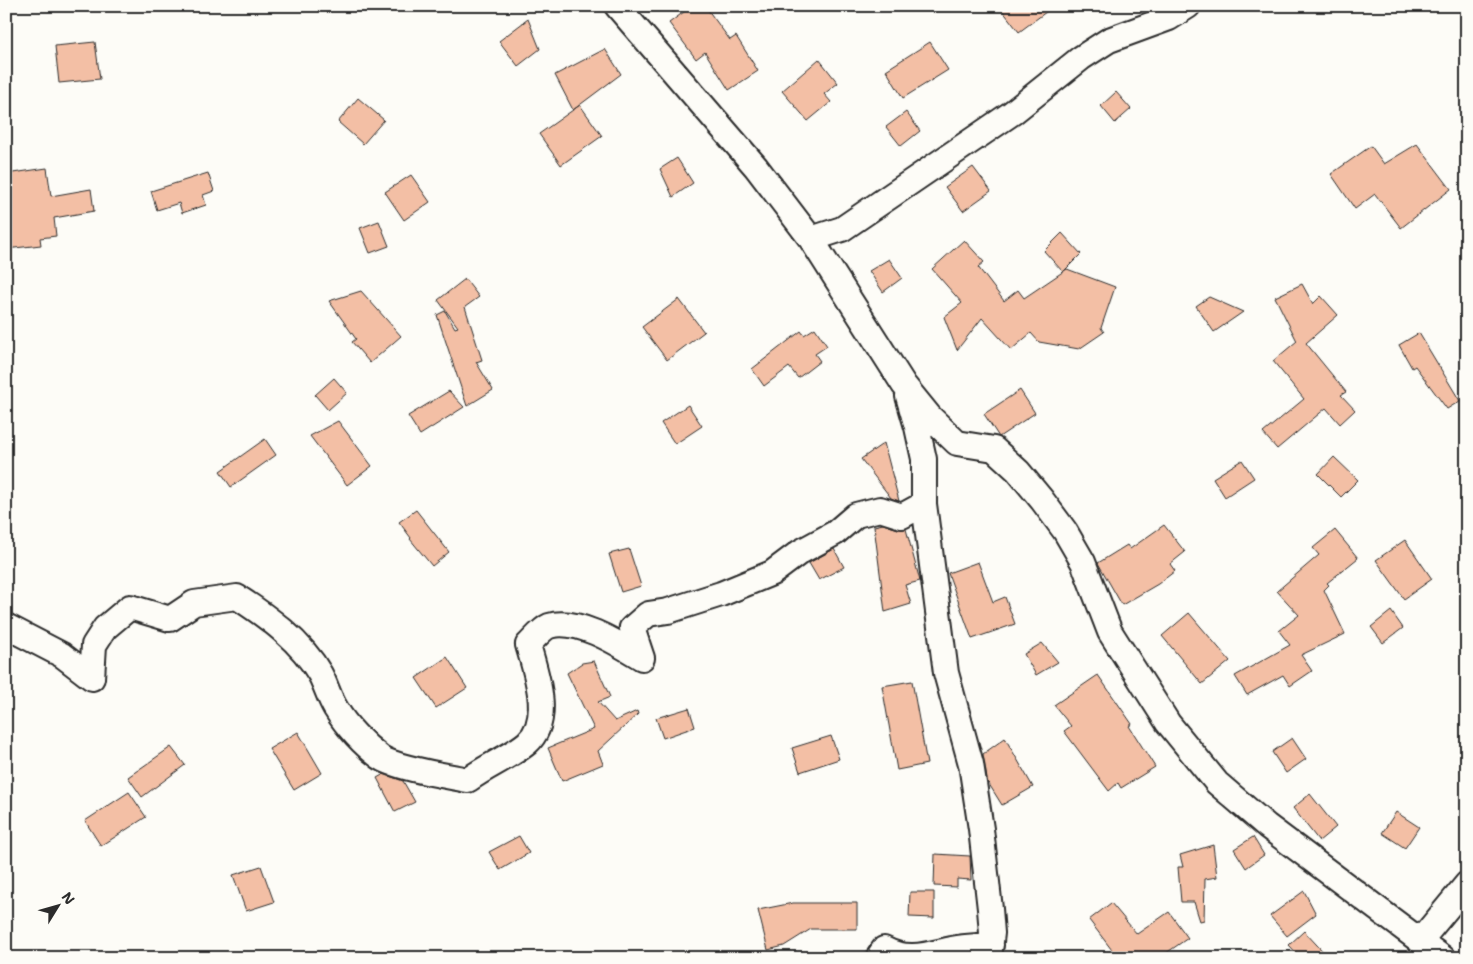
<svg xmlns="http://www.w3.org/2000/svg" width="1473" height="964" viewBox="0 0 1473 964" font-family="'Shantell Sans',sans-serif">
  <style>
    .building { fill: #f3bfa5; stroke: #2b2b2b }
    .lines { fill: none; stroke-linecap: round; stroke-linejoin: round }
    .street-casing { stroke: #2b2b2b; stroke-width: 28 }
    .street { stroke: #fdfcf7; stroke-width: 24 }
  </style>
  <rect width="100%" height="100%" fill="#fdfcf7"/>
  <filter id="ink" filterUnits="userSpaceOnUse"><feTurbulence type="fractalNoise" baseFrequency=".02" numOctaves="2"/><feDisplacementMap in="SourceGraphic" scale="10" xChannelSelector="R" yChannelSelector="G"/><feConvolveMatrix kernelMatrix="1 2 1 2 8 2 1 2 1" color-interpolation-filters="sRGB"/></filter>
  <g filter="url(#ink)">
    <path class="building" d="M692,6H705L730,40L736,36L758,71L729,90L705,52L696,59L669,23Z
      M999,6H1054L1019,32Z
      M528,19L540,49L518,66L499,41Z
      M95,42L100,79L59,83L55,46Z
      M930,42L948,70L903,98L886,70Z
      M605,49L621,74L573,110L555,75Z
      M819,59L838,83L824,94L831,102L808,121L782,91Z
      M1116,92L1131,109L1115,123L1101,106Z
      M358,98L384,120L363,144L338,122Z
      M580,105L602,136L561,165L539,134Z
      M906,112L920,131L901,146L886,127Z
      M1417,144L1451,189L1401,228L1375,194L1355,209L1331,174L1371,146L1384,164Z
      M677,158L693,183L673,197L660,169Z
      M973,167L991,191L963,211L945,187Z
      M47,168L51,196L91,189L94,211L54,218L56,236L40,238L41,245L6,249V174Z
      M208,173L214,191L203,195L206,205L182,213L179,203L157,210L151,191Z
      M411,175L430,202L404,220L385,192Z
      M379,221L389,246L370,253L360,228Z
      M1062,233L1081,254L1063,272L1044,251Z
      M964,240L984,262L978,267L1004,301L1018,290L1024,298L1067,269L1115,287L1101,328L1104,332L1079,349L1039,342L1031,333L1011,350L982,318L957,350L944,317L962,303L932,269Z
      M889,259L902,278L883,292L869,271Z
      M465,279L479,297L465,307L482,360L476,362L493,390L467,406L437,315L445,311L455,328L458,327L438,300Z
      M1302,284L1313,304L1321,296L1338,315L1306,343L1346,392L1341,395L1355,410L1340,424L1326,408L1277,449L1263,433L1304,399L1273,361L1297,341L1275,297Z
      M361,291L401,336L370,363L352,342L356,339L329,301Z
      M1209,297L1243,312L1214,332L1196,306Z
      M679,299L704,332L667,360L642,327Z
      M815,328L827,346L815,354L820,361L798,378L789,367L764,386L752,369L801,331L804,335Z
      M1419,333L1460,401L1447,409L1415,366L1412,368L1399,345Z
      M334,378L347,393L328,410L315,395Z
      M1020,390L1035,413L999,437L984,414Z
      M449,391L464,407L420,435L408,416Z
      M688,405L702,426L675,444L661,423Z
      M338,421L372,466L347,485L310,436Z
      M265,439L276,455L231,487L220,471Z
      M884,443L899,501L891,498L861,459Z
      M1334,457L1358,480L1341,497L1318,474Z
      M1242,460L1254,478L1225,497L1213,478Z
      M416,510L449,552L432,566L410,539L411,538L399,522Z
      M883,524L898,529H906L920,581L905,585L911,604L885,612L874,526Z
      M1164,525L1185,552L1170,564L1175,571L1158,584L1122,605L1098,563L1127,545L1130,549Z
      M1335,530L1358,558L1327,583L1329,585L1324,590L1345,634L1301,655L1312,671L1290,686L1283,675L1247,695L1235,676L1290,645L1279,631L1299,615L1277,591L1319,555L1313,548Z
      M1405,540L1432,579L1404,599L1376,560Z
      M629,549L641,586L621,592L609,554Z
      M834,549L844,567L819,580L809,563Z
      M978,562L993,602L1005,597L1015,624L972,639L948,573Z
      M1391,611L1403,628L1383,643L1371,627Z
      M1189,613L1230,661L1202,684L1162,636Z
      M1042,643L1058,662L1036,675L1024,654Z
      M447,657L467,688L436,708L416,678Z
      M594,661L610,697L598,702L615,721L637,711L638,714L598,751L603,764L562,781L548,748L594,729L567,673L582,663Z
      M1098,675L1132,724L1129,726L1155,767L1121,788L1118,783L1109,791L1064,731L1071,726L1054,705Z
      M912,681L927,764L897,770L882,686Z
      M689,708L695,727L663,738L656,718Z
      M298,732L322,773L294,790L269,749Z
      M831,736L839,759L800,772L792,748Z
      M1005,738L1033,787L1002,805L987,781L983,754Z
      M1292,738L1306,759L1286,773L1272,752Z
      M171,747L185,765L142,797L128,777Z
      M384,774L403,781L415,802L395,812L377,778Z
      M129,792L146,817L101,846L85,821Z
      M1310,794L1336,827L1319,841L1293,808Z
      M1396,812L1419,827L1405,848L1382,833Z
      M519,836L529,853L500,870L489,852Z
      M1253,837L1264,855L1246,868L1234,849Z
      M1213,845L1217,877L1205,879L1204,920L1200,921L1194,902H1181L1178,867H1183L1180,855Z
      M935,854L970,856L971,880L957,879V887L934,886Z
      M261,866L274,902L246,911L233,875Z
      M1304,891L1316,914L1287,936L1270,916Z
      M910,892H934V918L909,917Z
      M793,903H857V929H811L784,946L768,950L758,910Z
      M1111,903L1137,934L1169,912L1188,938L1159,958H1118L1089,920Z
      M1304,931L1329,958H1301L1289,945Z"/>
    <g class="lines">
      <defs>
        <path id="street" d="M617,6L756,167L811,239L904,385L930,417L957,443L994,449L1018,471L1042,500L1065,531L1083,562L1110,632L1168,723L1217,783L1267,826L1443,958
          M811,239L842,229L1012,113L1081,58L1109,40L1169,18L1188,6
          M908,396L917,427L924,459V504L946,673L971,764L981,829L990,909L992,933L989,958
          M6,626L62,655L92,678L94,645L105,628L130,607L170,619L194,603L237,597C268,617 301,641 320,674C326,685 329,698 336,709C346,726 364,745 380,757C395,768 448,776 468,780C485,767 513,755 527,743C553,720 536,673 528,645C534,639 542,629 549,626C577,617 619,644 642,658L632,628L648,614L668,611L721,594L772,573L800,552L835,533L856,515L880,509L902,516L924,504
          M1420,941L1467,884
          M878,958L884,949C908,962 928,954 952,949C964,946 978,946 991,945"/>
      </defs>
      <use href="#street" class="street-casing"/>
      <use href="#street" class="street"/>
    </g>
  </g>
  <rect width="1473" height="964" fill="none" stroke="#fdfcf7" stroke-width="25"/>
  <rect x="12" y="12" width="1448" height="939" fill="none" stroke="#2b2b2b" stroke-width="2" filter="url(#ink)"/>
  <g transform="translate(58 906) rotate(53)" stroke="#fdfcf7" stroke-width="4" paint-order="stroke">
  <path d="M0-4L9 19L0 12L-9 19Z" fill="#2b2b2b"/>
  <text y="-8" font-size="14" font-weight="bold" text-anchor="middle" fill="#2b2b2b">N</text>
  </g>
</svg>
